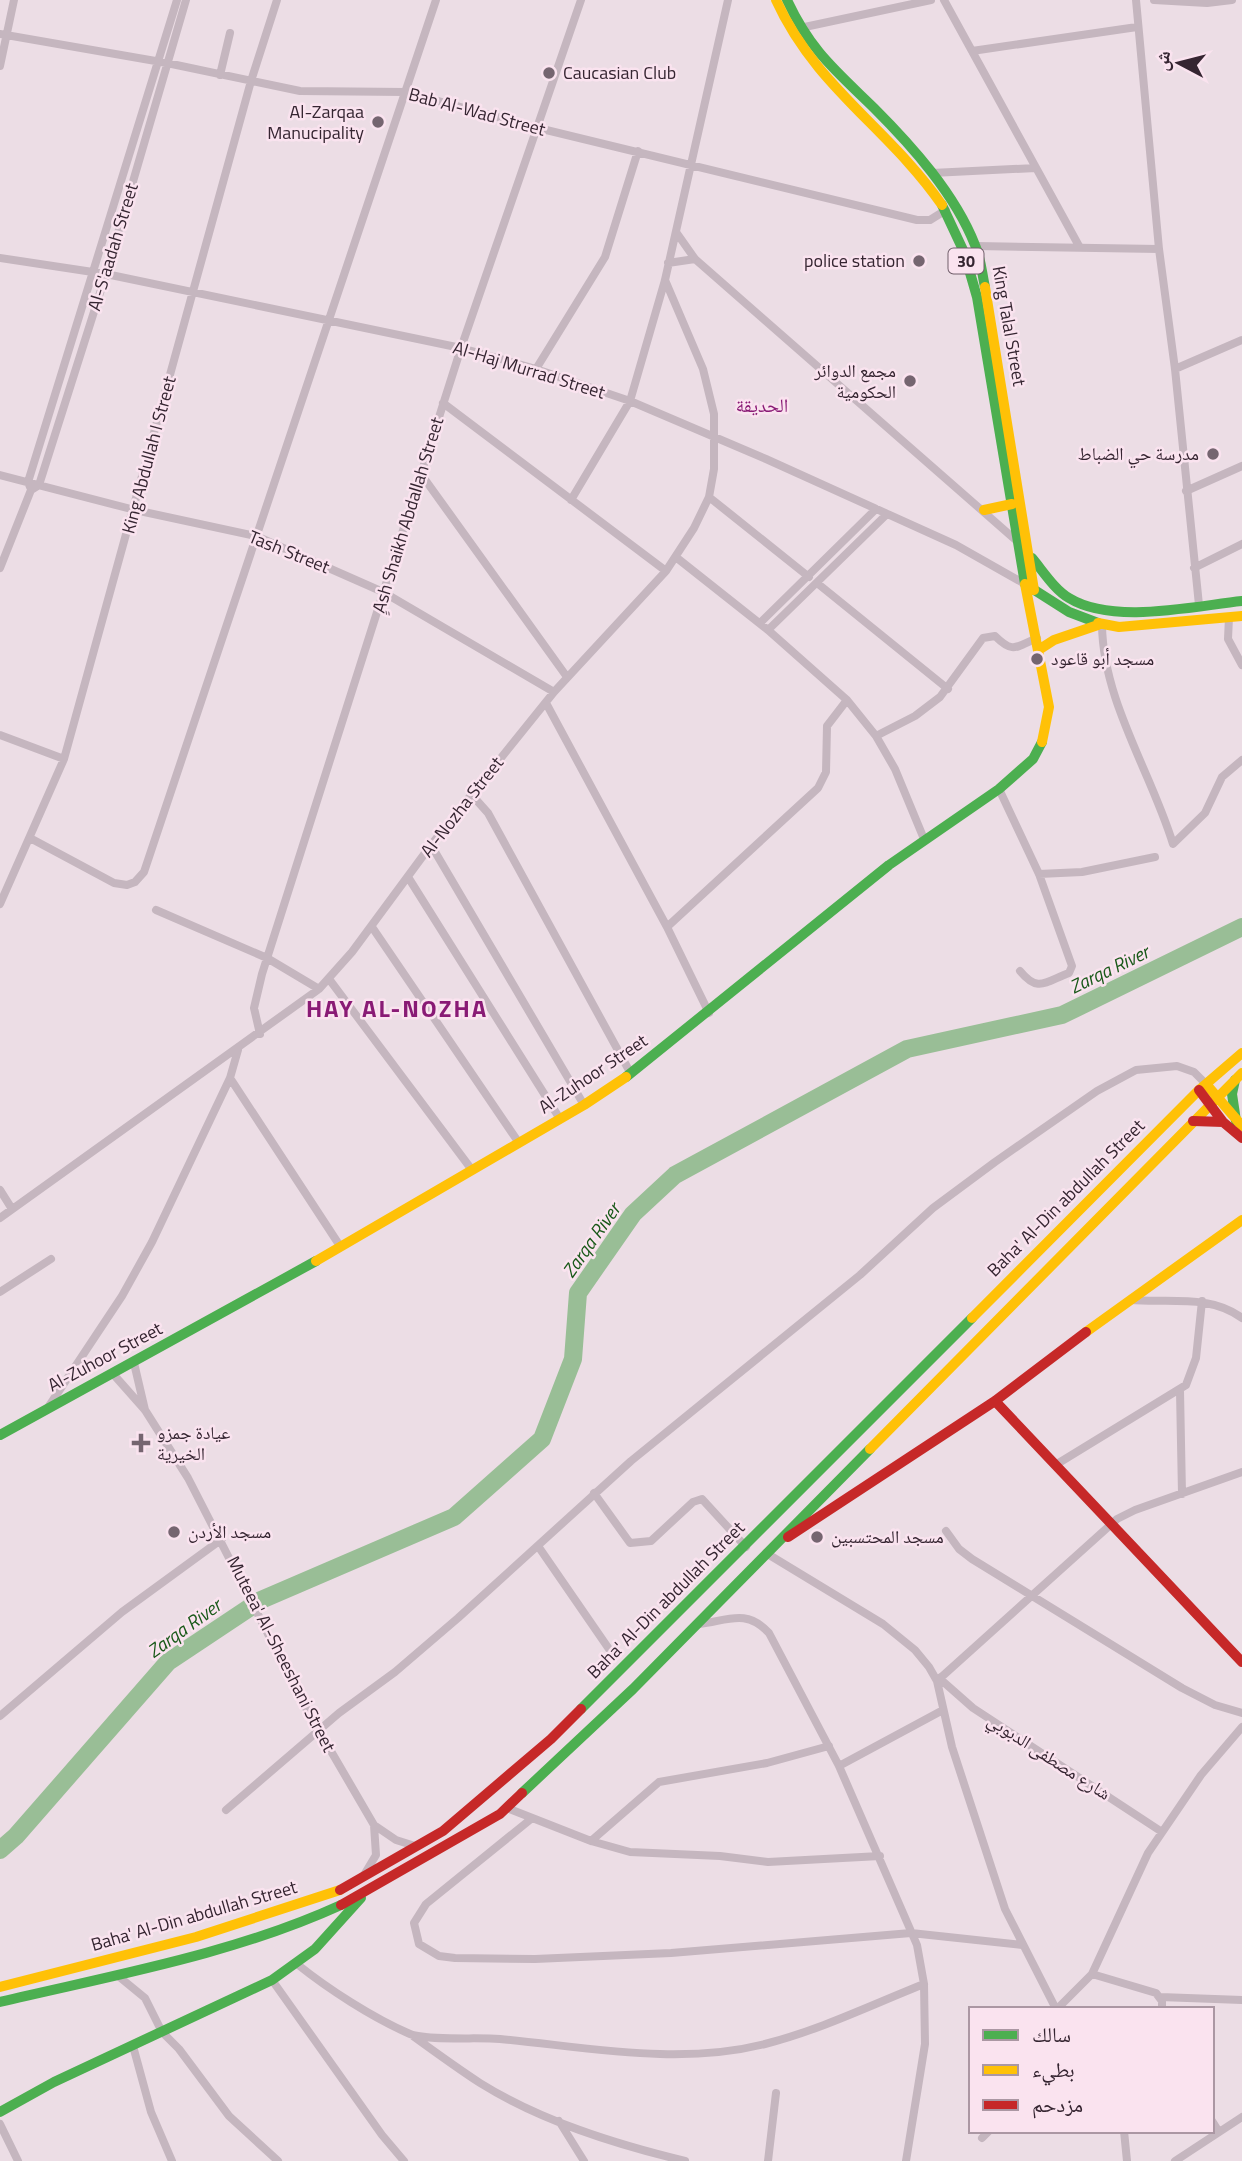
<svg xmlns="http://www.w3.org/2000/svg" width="1242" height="2161" viewBox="0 0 1242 2161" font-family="'Titillium Web','Noto Naskh Arabic',sans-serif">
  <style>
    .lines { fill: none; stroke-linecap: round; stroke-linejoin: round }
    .river { stroke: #99be96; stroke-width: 18 }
    .street { stroke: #c5b6bf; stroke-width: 8 }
    .fast { stroke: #4caf50; stroke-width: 10 }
    .slow { stroke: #ffc107; stroke-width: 10 }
    .jam { stroke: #c62828; stroke-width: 10 }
    .poi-dot { fill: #756570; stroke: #fae3ef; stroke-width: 2.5 }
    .labels { text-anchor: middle; stroke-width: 5; stroke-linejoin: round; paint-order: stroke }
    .shield { fill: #fae3ef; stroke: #705e6a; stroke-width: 2 }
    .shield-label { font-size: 16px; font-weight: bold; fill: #352531 }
    .poi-label { font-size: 18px; fill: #352531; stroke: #fae3ef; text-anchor: start }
    .street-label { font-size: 18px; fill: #352531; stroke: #fae3ef }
    .neighbourhood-label { font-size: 19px; fill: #891a75; stroke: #fae3ef }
    .water-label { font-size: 19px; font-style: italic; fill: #195919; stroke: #fae3ef }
    .district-label { font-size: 24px; font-weight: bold; letter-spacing: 2px; fill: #891a75; stroke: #fae3ef }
  </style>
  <rect width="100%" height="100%" fill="#ecdde5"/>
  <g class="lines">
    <path class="river" d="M0,1850L16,1836L168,1662L261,1600L454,1517L542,1439L573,1359L578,1293L633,1214L675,1175L907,1049L1062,1015L1242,927"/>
    <path class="street" d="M944,0L1079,246
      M1136,0L1159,249L1175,369L1199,605
      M1154,0L1207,3L1232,0
      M800,28L931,0
      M0,34L167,63L300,91L405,92L538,128L917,220H930L946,210
      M972,51L1137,27
      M0,66L14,0
      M220,75L230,33
      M932,173L1036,168
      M676,232L695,259L1018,542
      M976,246L1159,249
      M0,258L106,274L461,348L536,369L630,401L766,459L956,545L1025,584
      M668,263L695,259
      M536,369L605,257L638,151
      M1175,369L1242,340
      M443,403L666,571
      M421,474L567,677
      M0,475L135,510L256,536L383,592L554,692
      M30,487L28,482L177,0
      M1186,491L1242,466
      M709,497L809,577
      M571,500L630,401L665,280L728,0
      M677,558L768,630L847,700L876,736L895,769L924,839
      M0,568L31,490L39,485L106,274L186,0
      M1194,568L1242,544
      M817,583L948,689
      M1229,617L1228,639L1242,665
      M760,623L876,509
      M1102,625C1103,701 1151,772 1173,844L1205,813L1222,777L1242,760
      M768,630L887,514
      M546,703L667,927L709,1013
      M0,735L64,759
      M876,736L915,716L940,697L983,638L995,636C1013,654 1016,647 1037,638
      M999,789L1039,874L1072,966L1069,973C1045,982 1038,993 1020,971
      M471,794L488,813L631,1074
      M30,838L114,883L127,885L135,882L144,872L436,0
      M431,845L584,1105
      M1039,874L1082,872L1155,857
      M408,877L560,1119
      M0,904L64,759L251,81L277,0
      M156,910L267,958L319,989
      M372,927L519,1143
      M667,927L818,788L826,772L827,726L847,700
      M329,979L472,1170
      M260,1034L254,1008L262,974L461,348L581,0
      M230,1078L340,1246
      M0,1190L12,1209
      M0,1218L319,989L352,952L431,845L554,692L666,571L694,528L709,497L714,469V414L703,369L665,280
      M0,1292L51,1259
      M1131,1300C1169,1303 1210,1294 1242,1318
      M134,1363L145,1410
      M114,1375L145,1410L188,1478L307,1710L374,1825L396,1840L415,1846
      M1180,1391L1182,1494
      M49,1406L122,1296L152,1242L230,1078L238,1050
      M1057,1464L1186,1385L1196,1358L1202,1301
      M594,1493L630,1543L651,1541L693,1502L702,1499L746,1547
      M946,1531L959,1549L972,1559L1182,1688L1215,1705L1242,1713
      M538,1546L609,1649
      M766,1553L883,1624L915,1650L929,1667L937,1681L952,1747L1005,1909L1056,2009
      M699,1624C727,1621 746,1608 769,1633L839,1766L917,1945L924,1984L925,2044L906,2161
      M939,1678L973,1708L1162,1832
      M937,1681L1117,1519L1135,1510L1242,1472
      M0,1716L122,1612L222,1539
      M839,1766L943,1710
      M507,1808L591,1841L630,1852L720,1856L768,1862L880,1856
      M226,1810L339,1713L395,1672L458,1618L631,1461L860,1275L933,1208L995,1162L1097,1091L1136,1070L1177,1066L1194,1072L1206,1084
      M531,1819L426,1904L414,1923L419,1944L439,1956L455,1958L535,1959L671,1953L911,1933L1022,1945
      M591,1841L659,1782L767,1763L829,1746
      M364,1875L376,1855L374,1825
      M297,1964C328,1989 373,2018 410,2034C426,2041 479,2037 500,2039C587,2047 678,2066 765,2044C820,2030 871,2005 924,1984
      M1092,1974L1156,1993L1162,2001V2009
      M117,1975L145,1998L162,2032L179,2049L229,2116L278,2161
      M272,1980L382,2135L404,2161
      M1160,1997L1242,2000
      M1057,2009L1092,1974L1148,1853L1201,1775L1242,1727
      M413,2036C435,2052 457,2068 480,2083C541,2121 615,2144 685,2161
      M133,2046L151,2112L172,2161
      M559,2121L584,2161
      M1212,2121L1219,2132
      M0,2124L18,2161
      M1124,2131L1127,2161
      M982,2138L989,2131
      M768,2161L776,2093
      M1175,2161L1242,2117"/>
    <path class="fast" d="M787,0C810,50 835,70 874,108C912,146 955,194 975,245C981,258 982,274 985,287
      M942,205L964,252L977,297L1025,584L1069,612L1098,623
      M1032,558C1043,571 1054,589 1069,598C1113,625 1194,606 1242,601
      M626,1077L889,865L999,789L1033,759L1042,742
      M1235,1080L1232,1094L1236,1121
      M0,1435L316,1261
      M581,1709L972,1318
      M522,1793L633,1689L870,1449
      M0,2002C114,1975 234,1954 341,1905
      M0,2112L54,2082L272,1980L315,1949L361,1898"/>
    <path class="slow" d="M776,0C816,88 889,128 942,205
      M985,287L1034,590
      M984,510L1012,504
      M1025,584L1049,707L1042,742
      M1098,623L1119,627L1242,616
      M1040,649L1054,640L1098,625
      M1206,1084L1242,1126
      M316,1261L584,1105L626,1077
      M972,1318L1199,1090L1242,1053
      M1086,1332L1242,1220
      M870,1449L1242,1073
      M0,1987L196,1937L340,1890"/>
    <path class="jam" d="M1199,1090L1223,1122L1242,1138
      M1193,1121L1223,1122
      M995,1401L1242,1662
      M788,1537L995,1401L1086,1332
      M340,1890L443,1831L551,1739L581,1709
      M341,1905L500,1814L522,1793"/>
  </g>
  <g class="poi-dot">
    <circle cx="549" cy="73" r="7"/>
    <circle cx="378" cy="122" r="7"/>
    <circle cx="919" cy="261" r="7"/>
    <circle cx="910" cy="381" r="7"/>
    <circle cx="1213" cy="454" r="7"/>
    <circle cx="1037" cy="659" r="7"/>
    <path d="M137.5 1432.5h7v7h7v7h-7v7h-7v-7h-7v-7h7z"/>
    <circle cx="174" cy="1532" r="7"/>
    <circle cx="817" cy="1537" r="7"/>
  </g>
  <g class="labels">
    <rect class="shield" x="948.5" y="248.5" width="35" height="25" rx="5"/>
    <g class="shield-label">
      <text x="966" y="267">30</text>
    </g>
    <g class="poi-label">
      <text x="563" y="79">Caucasian Club</text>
      <text x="364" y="118" text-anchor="end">Al-Zarqaa<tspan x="364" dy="21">Manucipality</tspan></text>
      <text x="905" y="267" text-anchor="end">police station</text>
      <text x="896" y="377" text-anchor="end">مجمع الدوائر<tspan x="896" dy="21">الحكومية</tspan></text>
      <text x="1199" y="460" text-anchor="end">مدرسة حي الضباط</text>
      <text x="1051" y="665">مسجد أبو قاعود</text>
      <text x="157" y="1439">عيادة جمزو<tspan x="157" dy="21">الخيرية</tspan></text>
      <text x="188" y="1538">مسجد الأردن</text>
      <text x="831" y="1543">مسجد المحتسبين</text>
    </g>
    <g class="street-label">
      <text transform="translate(477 112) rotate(15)" y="6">Bab Al-Wad Street</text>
      <text transform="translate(113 247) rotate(-73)" y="6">Al-S'aadah Street</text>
      <text transform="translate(1009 326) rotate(80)" y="6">King Talal Street</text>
      <text transform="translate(529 370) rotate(17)" y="6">Al-Haj Murrad Street</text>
      <text transform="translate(149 455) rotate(-75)" y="6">King Abdullah I Street</text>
      <text transform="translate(408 515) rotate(-73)" y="6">ِِAsh Shaikh Abdallah Street</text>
      <text transform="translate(289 552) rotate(22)" y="6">Tash Street</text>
      <text transform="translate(462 807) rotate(-52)" y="6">Al-Nozha Street</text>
      <text transform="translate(593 1074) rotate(-34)" y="6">Al-Zuhoor Street</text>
      <text transform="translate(1066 1198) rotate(-45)" y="6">Baha' Al-Din abdullah Street</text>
      <text transform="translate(105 1357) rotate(-28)" y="6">Al-Zuhoor Street</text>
      <text transform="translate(666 1600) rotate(-45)" y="6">Baha' Al-Din abdullah Street</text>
      <text transform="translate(281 1654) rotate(63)" y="6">Muteea' Al-Sheeshani Street</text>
      <text transform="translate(1049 1757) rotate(33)" y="6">شارع مصطفى الدبوبي</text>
      <text transform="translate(194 1916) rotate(-16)" y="6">Baha' Al-Din abdullah Street</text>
    </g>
    <g class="neighbourhood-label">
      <text x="762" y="412">الحديقة</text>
    </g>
    <g class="water-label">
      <text transform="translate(1109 969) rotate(-26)" y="7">Zarqa River</text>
      <text transform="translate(591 1240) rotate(-55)" y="7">Zarqa River</text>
      <text transform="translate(184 1628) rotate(-36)" y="7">Zarqa River</text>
    </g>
    <g class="district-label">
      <text x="397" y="1017">HAY AL-NOZHA</text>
    </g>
  </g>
  <rect x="969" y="2007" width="245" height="126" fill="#fae3ef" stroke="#ab97a3" stroke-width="2"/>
  <rect x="983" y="2030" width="35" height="10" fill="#4caf50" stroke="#ab97a3" stroke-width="2"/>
  <text x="1032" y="2042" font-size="21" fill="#352531">سالك</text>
  <rect x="983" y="2065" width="35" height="10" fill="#ffc107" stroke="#ab97a3" stroke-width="2"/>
  <text x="1032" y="2077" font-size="21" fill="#352531">بطيء</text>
  <rect x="983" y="2100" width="35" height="10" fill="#c62828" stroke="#ab97a3" stroke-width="2"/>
  <text x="1032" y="2112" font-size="21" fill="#352531">مزدحم</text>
  <g transform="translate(1179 63) rotate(277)" stroke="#fae3ef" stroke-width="5" paint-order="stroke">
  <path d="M0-5L12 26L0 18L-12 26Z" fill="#352531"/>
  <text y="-10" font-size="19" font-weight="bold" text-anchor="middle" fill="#352531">ش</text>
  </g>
</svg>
